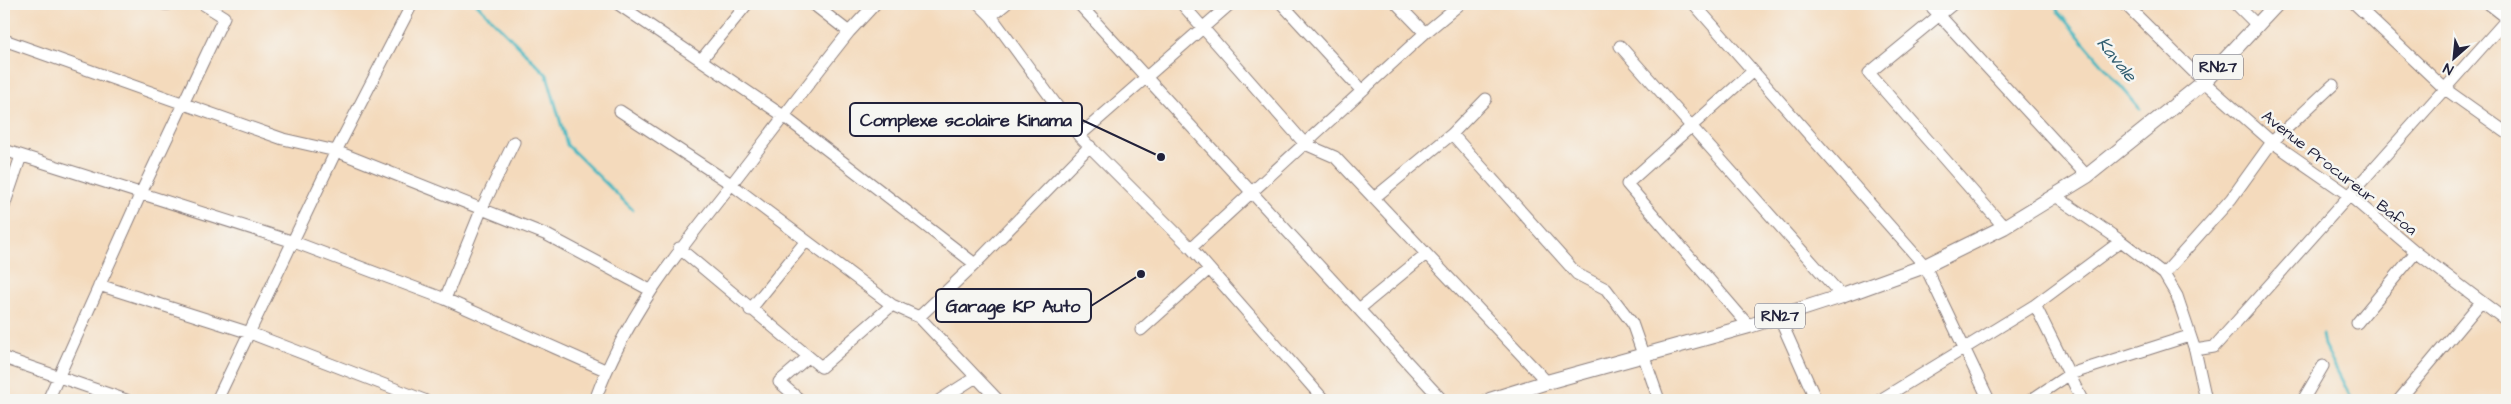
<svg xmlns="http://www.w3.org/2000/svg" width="2511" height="404" viewBox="0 0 2511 404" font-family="'Architects Daughter',sans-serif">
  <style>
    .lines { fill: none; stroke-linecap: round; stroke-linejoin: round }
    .stream { stroke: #48b7c0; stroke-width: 3 }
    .minor-casing { stroke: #8b7e7c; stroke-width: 13 }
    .major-casing { stroke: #8b7e7c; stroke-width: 16 }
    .minor { stroke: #fff; stroke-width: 11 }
    .major { stroke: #fff; stroke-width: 14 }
    .labels { text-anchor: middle; stroke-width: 5; stroke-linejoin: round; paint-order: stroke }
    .shield { fill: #f6f6f2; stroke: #626272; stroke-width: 1 }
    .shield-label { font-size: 15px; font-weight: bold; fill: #22223b }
    .street-label { font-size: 16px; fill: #22223b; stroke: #f6f6f2 }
    .water-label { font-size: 18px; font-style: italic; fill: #315e70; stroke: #f6f6f2 }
    .leader { fill: none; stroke: #22223b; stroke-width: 2 }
    .callout-dot { fill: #22223b; stroke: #f6f6f2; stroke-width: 2 }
    .callout { fill: #f6f6f2; stroke: #22223b; stroke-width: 2 }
    .callout-label { font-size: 18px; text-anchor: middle; font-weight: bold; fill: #22223b }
  </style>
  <rect width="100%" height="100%" fill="#f6f6f2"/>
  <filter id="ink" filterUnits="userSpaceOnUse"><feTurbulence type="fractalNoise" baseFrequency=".02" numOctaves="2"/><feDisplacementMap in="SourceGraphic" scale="10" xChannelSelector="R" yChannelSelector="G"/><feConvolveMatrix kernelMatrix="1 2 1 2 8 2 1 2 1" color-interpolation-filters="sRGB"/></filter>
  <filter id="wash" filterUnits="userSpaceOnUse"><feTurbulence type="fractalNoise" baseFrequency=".0096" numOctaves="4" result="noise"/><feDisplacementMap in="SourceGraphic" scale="20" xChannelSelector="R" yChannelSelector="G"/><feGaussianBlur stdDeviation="1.12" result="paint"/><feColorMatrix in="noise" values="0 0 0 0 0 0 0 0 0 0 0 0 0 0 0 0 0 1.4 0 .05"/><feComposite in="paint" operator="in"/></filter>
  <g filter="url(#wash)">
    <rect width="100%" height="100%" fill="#f4dabc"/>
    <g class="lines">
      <path class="stream" d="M477,4L547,75L567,145L633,210
        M2054,4L2059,13L2140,109
        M2322,335L2324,345L2352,400"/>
    </g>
  </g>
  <g filter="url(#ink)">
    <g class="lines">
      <defs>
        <path id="minor" d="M164,4H169
          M618,4L782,115L975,264
          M813,4L849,32
          M979,4L991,16L1079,136L1191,248L1324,400
          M1079,4L1442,400
          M1182,4L1305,144L1335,157L1547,382
          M1282,4L1362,91
          M1397,4L1425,33
          M1694,4L1925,266L1989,400
          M1929,4L2087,176
          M1953,4L1869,73L2004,227
          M2125,4L2204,82L2272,142L2350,196L2416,252L2507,321
          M2236,4L2257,25
          M2355,4L2445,89L2507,133
          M2489,4L2507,18
          M991,16L1006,4
          M4,40L283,139L336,151L547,235L650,290
          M1620,46L1842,296
          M701,60L747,4
          M620,111L731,184L892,305L919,317L998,400
          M1452,134L1577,274L1606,289L1632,323L1659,400
          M1079,136L1230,4
          M4,150L294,242L445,299L605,370
          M2054,195L2121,241L2164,274L2177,296L2195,350L2206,400
          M1374,198L1452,134L1486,99
          M4,206L21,156
          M679,248L821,367L892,305
          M1191,248L1425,33L1460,4
          M2164,274L2231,199L2272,142L2333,85
          M99,285L250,333L424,400
          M445,299L482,208L514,142
          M2035,305L2082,400
          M1359,309L1426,254
          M750,310L806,241
          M919,317L975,264L1090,146
          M1779,317L1816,400
          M2357,323L2416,252
          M1749,326L1627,184L1753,71
          M1141,330L1208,270
          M2195,350L2214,347L2507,19
          M4,358L126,400
          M48,400L141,193L224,17L203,4
          M217,400L336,151L412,4
          M595,400C625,317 676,254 730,186C770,135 809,82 849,32L875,4
          M800,400L779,382L808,357
          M940,400L976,377
          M1880,400L2035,305L2121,241
          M2031,400L2070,374L2189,336
          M2303,400L2323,366
          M2399,400L2481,302"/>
        <path id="major" d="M1490,400L1547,382L1749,326L1842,296L1925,266L2004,227L2087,176L2204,82L2277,4"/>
      </defs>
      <use href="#minor" class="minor-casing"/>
      <use href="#major" class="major-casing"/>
      <use href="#minor" class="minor"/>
      <use href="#major" class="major"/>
    </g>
  </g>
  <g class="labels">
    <g class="shield">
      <rect x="2193" y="54.5" width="50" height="25" rx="4"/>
      <rect x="1755" y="303.5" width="50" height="25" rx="4"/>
    </g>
    <g class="shield-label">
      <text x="2218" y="72">RN27</text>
      <text x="1780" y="321">RN27</text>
    </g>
    <g class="street-label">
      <text transform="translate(2340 172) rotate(38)" y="6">Avenue Procureur Bafoa</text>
    </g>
    <g class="water-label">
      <text transform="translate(2117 59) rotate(51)" y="6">Kavale</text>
    </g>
  </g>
  <path class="leader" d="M1161 157L1082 120M1141 274L1091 306"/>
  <g class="callout-dot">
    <circle cx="1161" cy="157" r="5"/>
    <circle cx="1141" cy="274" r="5"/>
  </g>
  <g class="callout">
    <rect x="850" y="103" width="232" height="33" rx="5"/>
    <rect x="936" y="289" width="155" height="33" rx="5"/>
  </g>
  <g class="callout-label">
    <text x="966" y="126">Complexe scolaire Kinama</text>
    <text x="1013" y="312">Garage KP Auto</text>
  </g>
  <rect width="2511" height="404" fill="none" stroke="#f6f6f2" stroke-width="20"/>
  <g transform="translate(2454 58) rotate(207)" stroke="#f6f6f2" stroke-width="4" paint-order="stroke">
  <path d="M0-4L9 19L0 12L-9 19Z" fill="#22223b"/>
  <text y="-8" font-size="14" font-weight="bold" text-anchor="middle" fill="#22223b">N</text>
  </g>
</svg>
